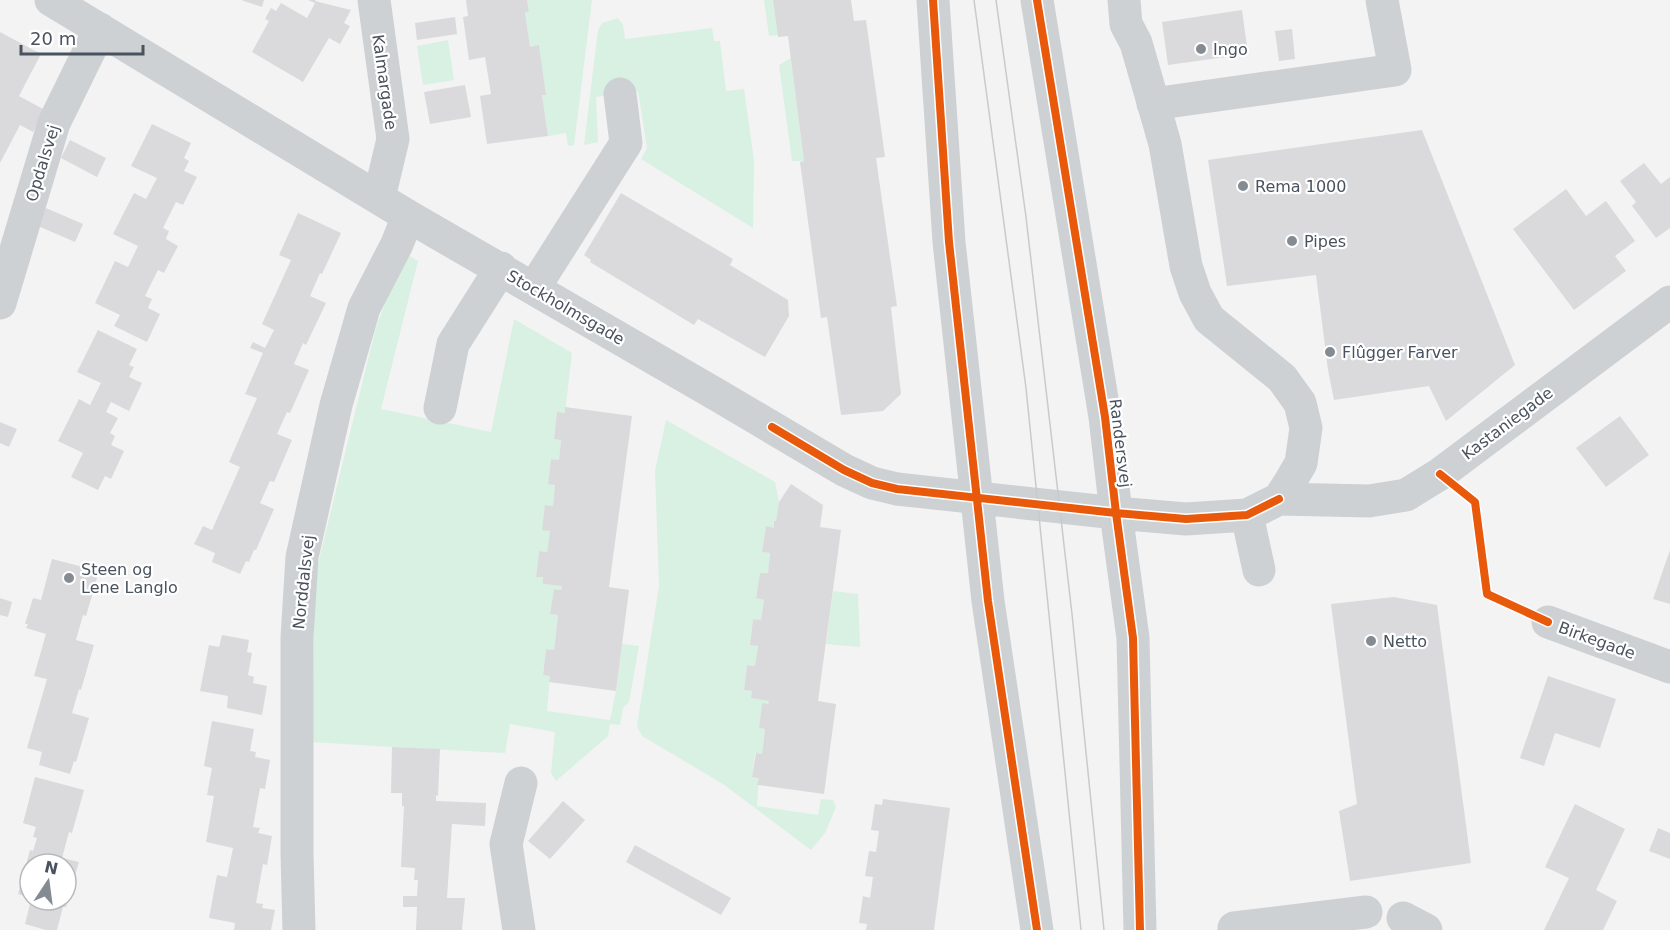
<svg xmlns="http://www.w3.org/2000/svg" width="1670" height="930" viewBox="0 0 1670 930" font-family="'DejaVu Sans',sans-serif">
  <style>
    .green { fill: #d8f1e3 }
    .building { fill: #dadadc }
    .lines { fill: none; stroke-linecap: round; stroke-linejoin: round }
    .minor { stroke: #ced1d3; stroke-width: 33 }
    .tram { stroke: #c8cacc; stroke-width: 1.5 }
    .cycleway-casing { stroke: #fff; stroke-width: 11 }
    .cycleway { stroke: #e8590c; stroke-width: 8 }
    .poi-dot { fill: #848b93; stroke: #fff; stroke-width: 2 }
    .labels { text-anchor: middle; stroke-width: 4.5; stroke-linejoin: round; paint-order: stroke }
    .poi-label { font-size: 16px; fill: #49535f; stroke: #fff; text-anchor: start }
    .street-label { font-size: 16px; fill: #49535f; stroke: #fff }
  </style>
  <rect width="100%" height="100%" fill="#f3f3f3"/>
  <path class="green" d="M527,0H592L574,145L568,146L566,133L548,136L542,95H546L539,46L530,47L525,12H529Z
    M764,0H773L778,35L769,36Z
    M618,18L623,25L625,39L712,28L714,41H720L726,91L744,89L754,160L753,228L641,159L647,148L638,91L596,97L598,142L584,145L598,30L602,23Z
    M448,40L454,80L423,85L417,46Z
    M791,58L804,161H792L779,65Z
    M408,255L418,261L381,409L491,432L514,319L572,353L565,413H557L554,438L561,440L559,460L551,459L548,483L555,485L553,506L545,505L550,531L547,552L539,551L536,576L543,577V584L562,586L561,590L554,589L550,614L558,615L554,650L546,649L543,674L550,676L547,711L610,720L616,691L622,644L639,646L629,702L623,708L620,725L610,724L608,736L556,781L551,773L555,732L510,724L505,753L392,747L312,742L315,576L376,327L387,298Z
    M666,420L775,482L779,502L776,521H774V528L766,527L762,552L770,553L768,573H760L756,598L764,600L761,620L753,619L750,644L758,646L755,666L747,665L744,690L752,691L751,698L769,701L768,704H762L759,728L765,729L762,754L755,753L752,777L759,778L757,806L818,815L821,799L833,800L836,807L825,833L811,850L723,784L642,736L637,726L659,586L655,471Z
    M833,591L858,594L860,647L826,644Z"/>
  <path class="building" d="M241,0H264L262,7Z
    M308,0H316L315,1L351,10L344,23L350,26L340,44L329,38L303,82L252,52L269,21L265,19L271,8L276,11L281,3L307,18L315,3Z
    M466,0H527L529,12H525L530,47L539,45L546,95H542L548,136L487,144L480,96L491,94L485,57L469,60L463,17L468,16Z
    M773,0H851L854,21L866,20L885,157L876,158L897,306L891,307L901,394L883,411L841,415L827,317L821,318L800,162L804,161L788,36L778,37Z
    M1242,10L1248,54L1168,65L1162,22Z
    M455,17L457,34L417,40L415,23Z
    M1292,29L1295,59L1279,61L1275,31Z
    M0,32L41,54L19,96L45,110L33,132L20,125L0,163Z
    M465,85L471,117L430,124L424,92Z
    M152,124L191,143L184,158L189,161L184,171L197,177L183,205L176,202L163,228L169,231L166,239L178,246L164,273L158,270L145,296L152,299L148,308L160,314L147,342L114,326L120,315L95,303L115,261L128,267L138,246L113,234L134,193L146,199L157,178L131,166Z
    M1422,130L1515,365L1446,421L1429,386L1334,400L1328,370L1316,275L1227,286L1208,160Z
    M70,140L106,158L97,177L61,158Z
    M1644,163L1661,184L1670,177V228L1656,238L1632,206L1636,202L1620,181Z
    M1566,189L1586,216L1606,201L1635,241L1615,256L1626,271L1574,310L1513,229Z
    M621,193L733,259L730,265L788,300L789,316L765,357L698,319L694,325L590,262L591,260L584,255Z
    M46,208L83,224L75,242L38,226Z
    M298,213L341,233L322,274L320,273L310,296L326,303L306,345L303,343L294,364L309,370L290,413L287,412L277,434L292,440L274,482L270,481L260,503L274,509L256,550H254L249,562L246,561L240,574L212,562L215,553L194,544L203,526L212,530L240,467L229,462L257,398L245,394L263,353L250,348L253,342L265,348L274,330L262,324L291,260L279,255Z
    M98,330L137,349L129,365L134,367L129,377L142,383L129,411L111,402L106,412L118,418L110,433L115,436L111,445L124,451L111,479L105,476L98,490L71,477L83,453L58,441L79,399L90,405L101,383L77,372Z
    M565,407L632,416L609,587L629,590L616,691L549,682L550,676L543,675L546,649L554,650L558,615L550,614L554,589L561,590L562,586L543,584V577H536L539,551L547,552L550,531L542,530L545,505L553,506L555,485L548,484L551,459L559,460L561,440L554,439L557,412L565,413Z
    M1620,416L1649,455L1606,487L1576,448Z
    M0,422L17,429L9,447L0,443Z
    M791,484L823,505L820,527L841,530L818,701L836,704L824,794L759,785H757L759,778L752,777L756,753L762,754L765,729L759,728L762,703L768,704L769,701L751,698L752,691L744,690L747,665L755,666L758,646L750,645L753,619L761,620L764,600L756,598L760,573H768L770,553L762,552L766,526L774,528V521H776L779,502Z
    M1670,550V604L1653,599Z
    M52,559L99,571L86,616L83,615L76,640L94,645L81,690L79,689L72,713L89,718L76,762L74,761L70,774L39,765L42,752L27,748L47,679L34,676L46,634L26,628L28,624H25L33,598L41,600Z
    M1394,597L1437,605L1471,863L1350,881L1339,811L1357,804L1331,604Z
    M0,598L12,602L8,617L0,615Z
    M222,635L249,640L247,652L252,653L248,675L254,677L253,683L267,686L262,715L227,708L228,696L200,691L209,645L219,647Z
    M1548,676L1616,699L1600,748L1555,733L1544,766L1520,758Z
    M212,721L254,729L250,751L256,752L255,757L270,760L265,789L260,788L253,827L260,828L258,833L272,836L267,865L263,864L256,903L263,904L262,908L275,910L271,930H234L235,923L209,918L217,875L227,877L233,848L206,842L214,796L207,795L212,768L204,766Z
    M392,747L440,749L438,796L436,795V801L486,803L485,826L452,824L447,898H465L462,930H416L417,907H403V896H417L418,880H414L415,868L401,867L404,806H402V793H391Z
    M35,777L84,790L72,833L69,832L62,858L79,862L66,907H63L57,930H46L25,924L31,900H66V864H30V898L18,894L30,850L33,851L37,838L33,837L36,827L23,823Z
    M883,799L950,808L934,930H866L867,924L859,923L863,896L870,898L873,877L865,876L869,851L876,852L879,831L871,830L875,804L882,805Z
    M563,801L585,820L550,859L528,841Z
    M1575,804L1625,829L1596,890L1617,901L1603,930H1544L1569,878L1545,867Z
    M1658,828L1670,833V859L1649,851Z
    M635,845L731,898L721,915L626,862Z"/>
  <g class="lines">
    <path class="minor" d="M51,0L408,216L719,396L844,470L872,483L897,489L1116,513L1186,519L1247,515L1279,499L1369,501L1406,495L1440,474L1670,302
      M374,0L393,139L379,198
      M933,0L949,242L988,601L1037,930
      M1037,0L1105,417L1116,513L1133,638L1140,930
      M1124,0L1126,24L1136,43L1165,144L1186,266L1195,293L1209,319L1282,378L1300,403L1306,428L1301,463L1290,482L1279,499
      M1153,104L1395,70L1382,0
      M534,288L626,143L620,94
      M0,303L54,123L100,29
      M440,408L453,344L501,268
      M1247,515L1259,570
      M1548,622L1670,667
      M1403,918L1426,930
      M1234,928L1366,912
      M299,930L297,854V638L302,557L336,405L364,308L397,244L408,216
      M519,930L506,844L521,783"/>
    <path class="tram" d="M974,0L1026,388L1081,930
      M996,0L1026,217L1072,614L1104,930"/>
    <defs>
      <path id="cycleway" d="M933,0L949,242L988,601L1037,930
        M1037,0L1105,417L1116,513L1133,638L1140,930
        M772,427L844,470L872,483L897,489L1116,513L1186,519L1247,515L1279,499
        M1440,474L1475,502L1487,594L1548,622"/>
    </defs>
    <use href="#cycleway" class="cycleway-casing"/>
    <use href="#cycleway" class="cycleway"/>
  </g>
  <g class="poi-dot">
    <circle cx="1201" cy="49" r="6"/>
    <circle cx="1243" cy="186" r="6"/>
    <circle cx="1292" cy="241" r="6"/>
    <circle cx="1330" cy="352" r="6"/>
    <circle cx="69" cy="578" r="6"/>
    <circle cx="1371" cy="641" r="6"/>
  </g>
  <g class="labels">
    <g class="poi-label">
      <text x="1213" y="55">Ingo</text>
      <text x="1255" y="192">Rema 1000</text>
      <text x="1304" y="247">Pipes</text>
      <text x="1342" y="358">Flûgger Farver</text>
      <text x="81" y="575">Steen og<tspan x="81" dy="18">Lene Langlo</tspan></text>
      <text x="1383" y="647">Netto</text>
    </g>
    <g class="street-label">
      <text transform="translate(385 82) rotate(82)" y="6">Kalmargade</text>
      <text transform="translate(42 163) rotate(-73)" y="6">Opdalsvej</text>
      <text transform="translate(566 307) rotate(30)" y="6">Stockholmsgade</text>
      <text transform="translate(1507 423) rotate(-37)" y="6">Kastaniegade</text>
      <text transform="translate(1121 443) rotate(83)" y="6">Randersvej</text>
      <text transform="translate(303 582) rotate(-84)" y="6">Norddalsvej</text>
      <text transform="translate(1597 640) rotate(20)" y="6">Birkegade</text>
    </g>
  </g>
  <g transform="translate(48 882) rotate(13)"><circle r="28" fill="#ffffff" stroke="#b6babf" stroke-width="1.5"/>
  <path d="M0-4.5L10 22L0 15L-10 22Z" fill="#848b93"/>
  <text y="-9" font-size="16" font-weight="bold" text-anchor="middle" fill="#49535f">N</text>
  </g>
  <path d="M21 45v9h122v-9" fill="none" stroke="#49535f" stroke-width="3"/>
  <text x="30" y="45" font-size="18" fill="#49535f" stroke="#ffffff" stroke-width="4.5" paint-order="stroke">20 m</text>
</svg>
